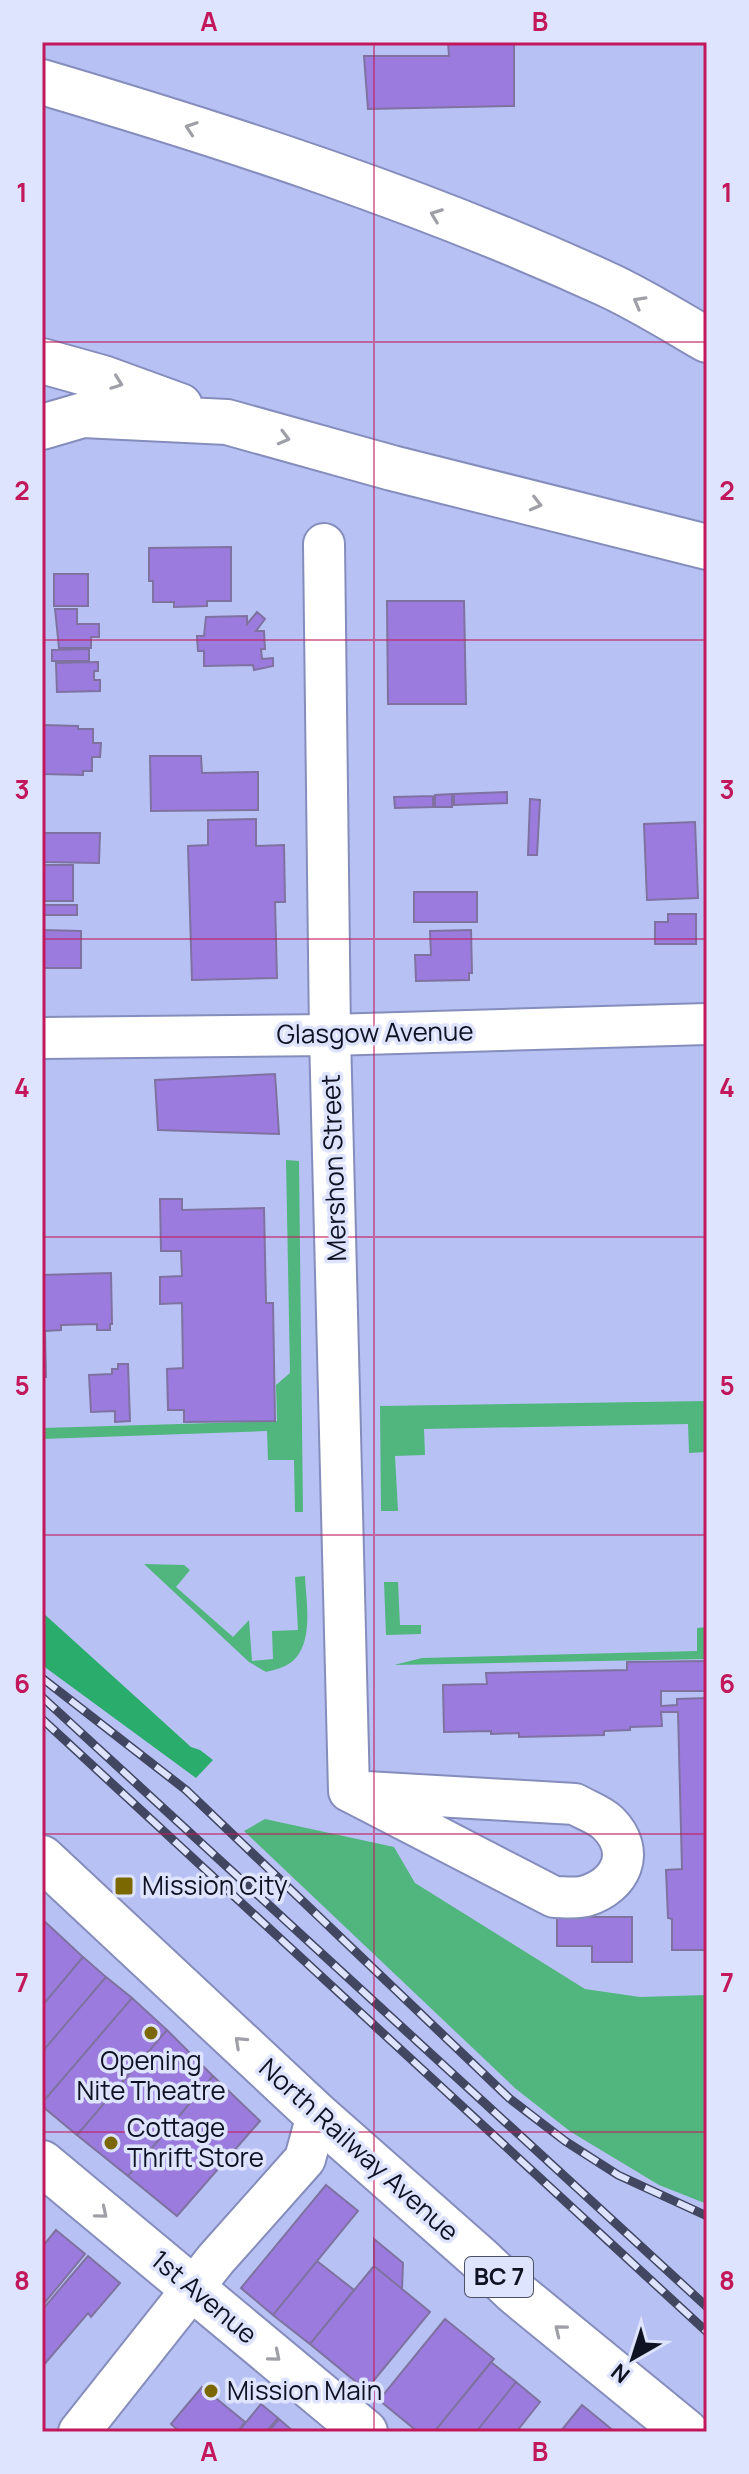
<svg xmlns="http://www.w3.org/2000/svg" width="749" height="2474" viewBox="0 0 749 2474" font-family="Manrope,sans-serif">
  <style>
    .green { fill: #50b67e }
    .forest { fill: #2aac6d }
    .building { fill: #9b7cde; stroke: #7f72a1; stroke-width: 2 }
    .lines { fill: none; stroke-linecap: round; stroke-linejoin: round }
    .minor-casing { stroke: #858dbc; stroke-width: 44 }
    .major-casing { stroke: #858dbc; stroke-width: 48 }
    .highway-casing { stroke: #858dbc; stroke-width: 48 }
    .minor { stroke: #fff; stroke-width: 40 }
    .major { stroke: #fff; stroke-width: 44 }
    .highway { stroke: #fff; stroke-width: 44 }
    .rail-casing { stroke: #414661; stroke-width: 9 }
    .rail { stroke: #dee4fe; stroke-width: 6; stroke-dasharray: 18; stroke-linecap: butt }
    .oneway { stroke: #9fa0a7 }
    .grid { fill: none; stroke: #c2185b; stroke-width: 2; stroke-opacity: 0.55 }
    .poi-dot { fill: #7b6800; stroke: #dee4fe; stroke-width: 3 }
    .labels { text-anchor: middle; stroke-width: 7; stroke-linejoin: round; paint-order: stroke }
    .shield { fill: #dee4fe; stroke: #4d5165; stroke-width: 2 }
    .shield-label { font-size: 24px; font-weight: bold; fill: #0f1223 }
    .street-label { font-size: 26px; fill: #0f1223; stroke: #dee4fe }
    .poi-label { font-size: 26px; fill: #0f1223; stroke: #dee4fe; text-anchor: start }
    .neatline { fill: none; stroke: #c2185b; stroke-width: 3 }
    .grid-label { font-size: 26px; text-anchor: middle; font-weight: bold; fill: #c2185b }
  </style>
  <rect width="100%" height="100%" fill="#b8c1f4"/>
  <path class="green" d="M286,1160L299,1161L303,1512H295L294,1460H268L267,1431L42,1439V1428L277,1421L276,1385L290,1373Z
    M707,1401V1452L689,1453L688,1424L424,1429L425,1455L395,1456L398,1511H381L380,1406Z
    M144,1564L184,1565L190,1570L176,1587L233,1637L249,1620L252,1661L273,1659L272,1631L298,1630L295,1577L305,1576C306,1603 316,1651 285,1666C279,1669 272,1670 266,1672L249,1662Z
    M384,1582H398L400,1625H421V1634L386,1635Z
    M707,1627V1659L394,1665L422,1658L697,1651V1628Z
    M265,1819L394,1847L415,1883L585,1989L640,1997L707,1995V2204L659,2185L571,2132L516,2089L244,1831Z"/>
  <path class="forest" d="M42,1612L191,1747L200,1750L213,1760L196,1778L42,1665Z"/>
  <path class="building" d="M448,42H514V106L368,109L364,56H449Z
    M231,547V601H207V606L174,607V602H153V581H149V548Z
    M54,574H88V606H54Z
    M387,601H464L466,704H388Z
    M55,609H77V624H99V637H91V648H59Z
    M257,612L265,619L256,631H264L265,649H261L262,659L273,658V666L254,670L253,665L204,666V651H198L197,636H204L206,617L247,616V624Z
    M89,649V661H52V650Z
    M98,662V671H94V680H100V691L57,692L56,663Z
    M43,725L78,726V729H93V743H101L100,757H92V771H83V775L43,774Z
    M150,756H201L202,773L258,772V810L151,811Z
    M507,792V803L454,805V794Z
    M452,794V807H435V795Z
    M433,796V807L395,808L394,797Z
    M530,799L540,800L537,855H528Z
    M256,819V846L284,845L285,902H275L277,978L192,980L188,846L208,845V820Z
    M695,822L698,898L647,900L644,824Z
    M42,833H100L99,863L42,862Z
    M42,865H73V901H42Z
    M414,892H477V922H414Z
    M42,905H77V915H42Z
    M668,914H696V944H655V922H668Z
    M42,930L81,931V968H42Z
    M471,930L472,973H469V980L416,981L415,955H431L430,931Z
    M275,1074L279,1134L158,1130L155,1080Z
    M160,1199H182V1210L264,1208L266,1303H273L275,1421L184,1422V1410H168L167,1369L183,1368L182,1303L160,1304V1277L182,1276L181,1251H161Z
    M111,1273L112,1324H110V1330H97V1324L61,1325V1330L45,1331L46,1377H42V1275Z
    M118,1364H128L130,1421L115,1422V1411L91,1412L89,1375L112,1374V1369H118Z
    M707,1661V1691H661V1706L677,1705V1699L707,1698V1950H672V1919L668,1918L666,1870L682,1869L678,1712H661L662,1726L630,1727V1730L604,1731V1735L519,1737V1733L491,1734V1731L444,1732L443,1685L487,1684L486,1673L627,1670V1662Z
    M557,1917H632V1962H592V1946H557Z
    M42,1919L83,1957L42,2006Z
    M83,1957L106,1977L42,2052V2006Z
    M106,1977L132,1998L42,2103V2052Z
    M132,1998L167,2030L77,2135L42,2106V2103Z
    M167,2030L213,2076L128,2176L77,2135Z
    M213,2076L260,2121L177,2216L128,2176Z
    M326,2185L358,2211L273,2315L241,2288Z
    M56,2230L85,2254L42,2306V2247Z
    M374,2239L403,2263L402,2289L374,2266Z
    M88,2256L120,2283L91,2317L88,2313L42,2367V2310Z
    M317,2261L354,2290L310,2344L273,2315Z
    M374,2266L430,2312L366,2390L310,2344Z
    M445,2319L494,2359L434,2432H418L379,2400Z
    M491,2362L516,2382L476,2432H434Z
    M516,2382L540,2402L517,2431L476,2432Z
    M202,2387L245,2422L237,2432H180L171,2424Z
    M261,2404L278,2418L266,2432H238Z
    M582,2405L615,2432H560Z
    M279,2419L294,2432H268Z"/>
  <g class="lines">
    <defs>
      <path id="minor" d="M324,544L330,1035L349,1791
        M42,1038L330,1035L707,1024
        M349,1791L575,1804C585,1810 600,1815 608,1823C637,1852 621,1885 586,1896C576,1899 563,1897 554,1897Z
        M79,2432L216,2259L305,2159L317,2115"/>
      <path id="major" d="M42,1858L317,2115L479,2258L516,2293L686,2432
        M42,2163L365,2432"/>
      <path id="highway" d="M42,82C232,138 425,201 606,284C641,300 674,321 707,340
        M42,361L103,378L180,406
        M42,427L83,415L227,422L392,468L707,547"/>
    </defs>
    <use href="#minor" class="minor-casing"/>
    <use href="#major" class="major-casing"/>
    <use href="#highway" class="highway-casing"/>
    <use href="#minor" class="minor"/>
    <use href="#major" class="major"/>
    <use href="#highway" class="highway"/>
    <defs>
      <path id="rail" d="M42,1678L186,1790L509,2098L565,2141L618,2175L707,2216
        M42,1697L707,2307
        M42,1719L707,2332"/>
    </defs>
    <use href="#rail" class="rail-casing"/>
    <use href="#rail" class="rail"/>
  </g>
  <defs><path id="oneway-chevron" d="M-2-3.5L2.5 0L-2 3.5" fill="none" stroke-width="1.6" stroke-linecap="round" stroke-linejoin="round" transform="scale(2)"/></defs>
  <g class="oneway">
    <use href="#oneway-chevron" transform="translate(191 128) rotate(-161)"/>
    <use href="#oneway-chevron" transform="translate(436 215) rotate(-159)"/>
    <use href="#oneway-chevron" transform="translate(639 302) rotate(-151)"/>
    <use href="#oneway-chevron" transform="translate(117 383) rotate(20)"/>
    <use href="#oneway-chevron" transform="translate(284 438) rotate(15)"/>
    <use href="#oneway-chevron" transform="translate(536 504) rotate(14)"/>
    <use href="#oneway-chevron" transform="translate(240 2042) rotate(-137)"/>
    <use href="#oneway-chevron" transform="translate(102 2213) rotate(40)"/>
    <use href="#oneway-chevron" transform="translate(560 2330) rotate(-141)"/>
    <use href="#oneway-chevron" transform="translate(275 2356) rotate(40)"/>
  </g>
  <path class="grid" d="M374,42V2432M42,342H707M42,640H707M42,939H707M42,1237H707M42,1535H707M42,1834H707M42,2132H707"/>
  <g class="poi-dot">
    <rect x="114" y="1876" width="20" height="20" rx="4"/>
    <circle cx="151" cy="2033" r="8"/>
    <circle cx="111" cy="2143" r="8"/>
    <circle cx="211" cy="2391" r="8"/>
  </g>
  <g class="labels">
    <rect class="shield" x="465" y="2257" width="68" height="40" rx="6"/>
    <g class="shield-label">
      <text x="499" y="2285">BC 7</text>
    </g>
    <g class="street-label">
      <text transform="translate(375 1033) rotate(-1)" y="9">Glasgow Avenue</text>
      <text transform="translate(334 1168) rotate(-92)" y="9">Mershon Street</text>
      <text transform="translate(359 2150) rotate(42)" y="9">North Railway Avenue</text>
      <text transform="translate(204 2297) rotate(40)" y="9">1st Avenue</text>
    </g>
    <g class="poi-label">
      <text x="142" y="1895">Mission City</text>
      <text x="151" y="2070" text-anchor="middle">Opening<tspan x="151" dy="30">Nite Theatre</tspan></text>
      <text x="127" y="2137">Cottage<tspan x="127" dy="30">Thrift Store</tspan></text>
      <text x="227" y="2400">Mission Main</text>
    </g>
  </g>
  <rect width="749" height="2474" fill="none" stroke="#dee4fe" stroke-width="88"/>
  <g transform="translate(633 2358) rotate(219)" stroke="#dee4fe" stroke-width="6" paint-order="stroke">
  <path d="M0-6L14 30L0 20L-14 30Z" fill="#0f1223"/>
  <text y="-12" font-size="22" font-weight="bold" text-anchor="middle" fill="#0f1223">N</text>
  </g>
  <rect x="44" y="44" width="661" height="2386" class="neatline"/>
  <g class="grid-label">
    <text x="209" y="31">A</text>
    <text x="540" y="31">B</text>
    <text x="22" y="202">1</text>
    <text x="727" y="202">1</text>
    <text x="22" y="500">2</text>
    <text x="727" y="500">2</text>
    <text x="22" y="799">3</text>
    <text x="727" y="799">3</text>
    <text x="22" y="1097">4</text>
    <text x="727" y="1097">4</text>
    <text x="22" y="1395">5</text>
    <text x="727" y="1395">5</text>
    <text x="22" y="1693">6</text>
    <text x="727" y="1693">6</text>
    <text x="22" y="1992">7</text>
    <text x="727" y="1992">7</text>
    <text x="22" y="2290">8</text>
    <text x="727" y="2290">8</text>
    <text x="209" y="2461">A</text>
    <text x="540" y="2461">B</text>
  </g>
</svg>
